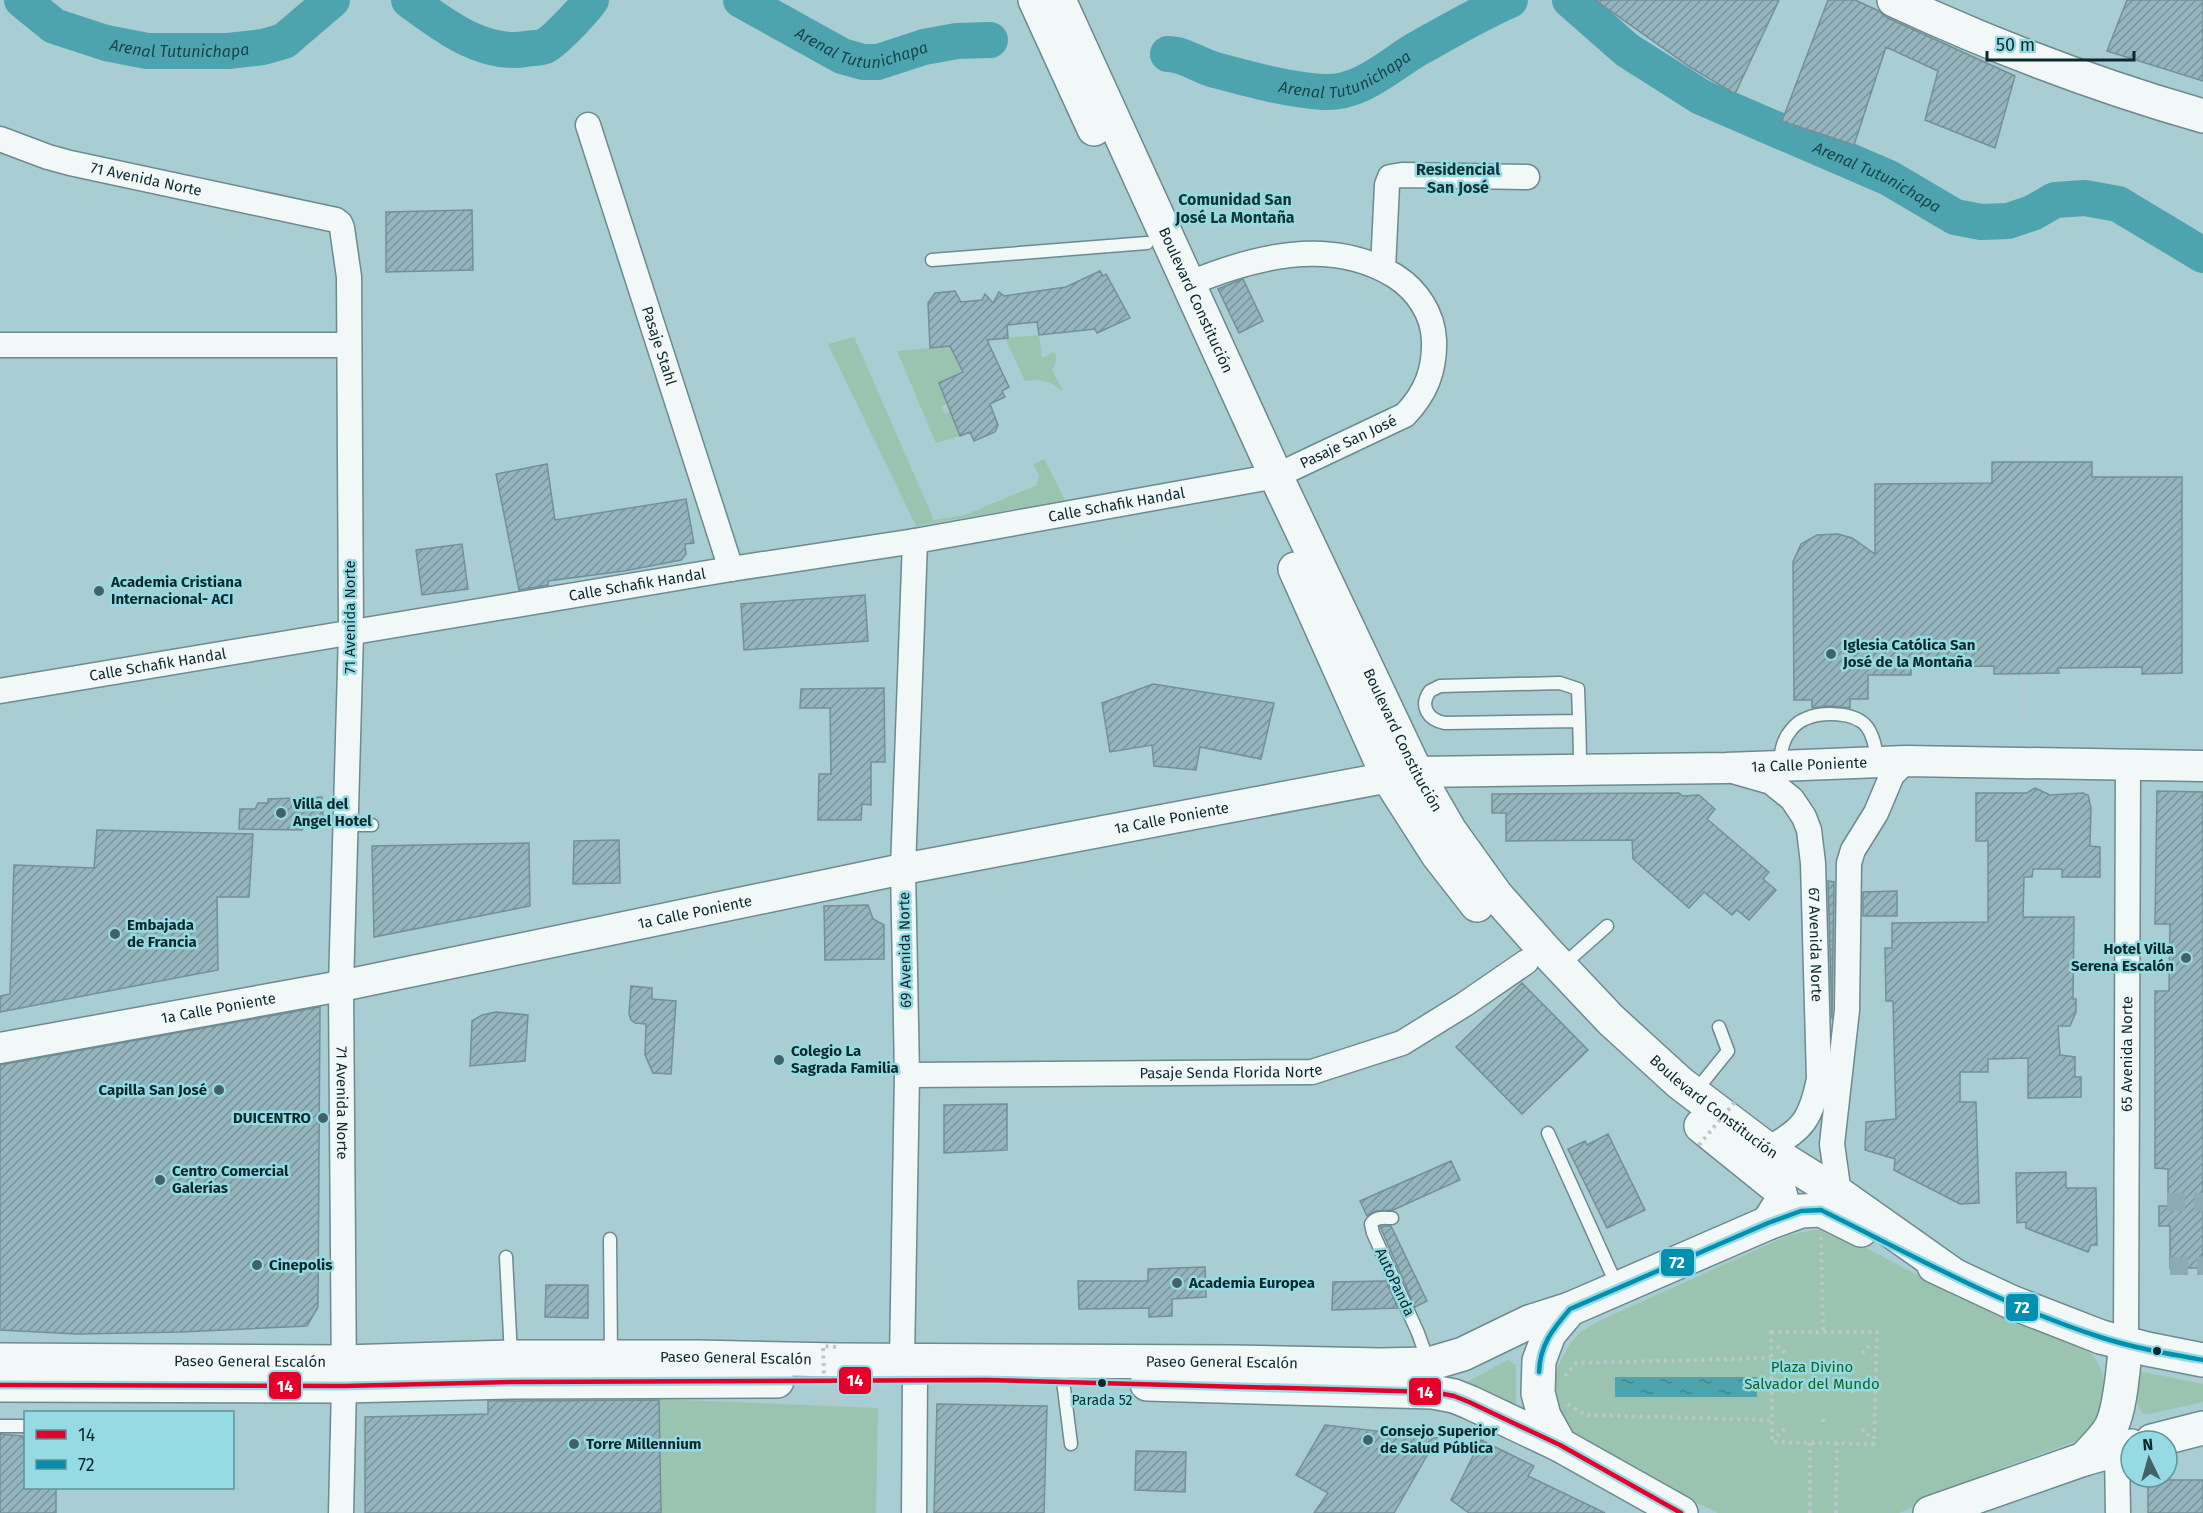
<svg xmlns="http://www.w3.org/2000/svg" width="2203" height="1513" viewBox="0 0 2203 1513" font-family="'Fira Sans',sans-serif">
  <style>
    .green { fill: #9ac4af }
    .water { fill: url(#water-ripples) }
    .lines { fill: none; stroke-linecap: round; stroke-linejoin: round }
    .river { stroke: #4ea4ae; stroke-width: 36 }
    .building { fill: url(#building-hatch); stroke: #748f96; stroke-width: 1.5 }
    .pedestrian-tunnel { stroke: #89acb1; stroke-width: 18; stroke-dasharray: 18 9; stroke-linecap: butt }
    .service-casing { stroke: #6d8a8f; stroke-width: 15 }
    .minor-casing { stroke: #6d8a8f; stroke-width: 27 }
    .tertiary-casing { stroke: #6d8a8f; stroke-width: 33 }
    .secondary-casing { stroke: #6d8a8f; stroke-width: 36 }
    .primary-casing { stroke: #6d8a8f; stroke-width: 36 }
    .trunk-casing { stroke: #6d8a8f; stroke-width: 36 }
    .path { stroke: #bcc7c9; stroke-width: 4; stroke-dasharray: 3 4.5; stroke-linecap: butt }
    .service { stroke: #f2f8f8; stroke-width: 12 }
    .minor { stroke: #f2f8f8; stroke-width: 24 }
    .tertiary { stroke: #f2f8f8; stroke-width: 30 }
    .secondary { stroke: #f2f8f8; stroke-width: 33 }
    .primary { stroke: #f2f8f8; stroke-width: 33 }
    .trunk { stroke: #f2f8f8; stroke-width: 33 }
    .path-bridge { stroke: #bcc7c9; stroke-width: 4; stroke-dasharray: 3 4.5; stroke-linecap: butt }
    .bus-1-casing { stroke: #96dae3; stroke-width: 9 }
    .bus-2-casing { stroke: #96dae3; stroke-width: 9 }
    .bus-1 { stroke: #e4002b; stroke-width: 4.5 }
    .bus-2 { stroke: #038fae; stroke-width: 4.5 }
    .poi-dot { fill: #436267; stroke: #96dae3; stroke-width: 2 }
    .bus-dot { fill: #0d292d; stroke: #96dae3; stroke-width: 2 }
    .labels { text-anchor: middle; stroke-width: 5; stroke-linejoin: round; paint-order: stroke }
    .bus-label { font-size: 14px; fill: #0d292d; stroke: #96dae3 }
    .street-label { font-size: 15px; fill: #0d292d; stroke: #96dae3 }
    .poi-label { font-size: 15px; font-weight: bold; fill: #0d292d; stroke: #96dae3; text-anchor: start }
    .park-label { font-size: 15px; fill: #126525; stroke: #96dae3 }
    .water-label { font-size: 16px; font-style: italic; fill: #18454b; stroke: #96dae3 }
    .neighbourhood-label { font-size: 16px; font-weight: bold; fill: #113539; stroke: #96dae3 }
    .line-badge { stroke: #96dae3; stroke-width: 2 }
    .badge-label { font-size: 16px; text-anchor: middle; font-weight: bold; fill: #fff }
  </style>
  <defs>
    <pattern id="water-ripples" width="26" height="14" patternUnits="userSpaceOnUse" patternTransform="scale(1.5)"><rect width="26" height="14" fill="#4ea4ae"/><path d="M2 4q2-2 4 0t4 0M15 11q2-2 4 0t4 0" fill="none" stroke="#3f868e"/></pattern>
    <pattern id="building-hatch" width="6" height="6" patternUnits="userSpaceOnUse" patternTransform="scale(1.5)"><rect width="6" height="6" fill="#95b5be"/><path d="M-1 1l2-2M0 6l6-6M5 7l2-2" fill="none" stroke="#78939b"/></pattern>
  </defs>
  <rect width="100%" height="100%" fill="#a8cdd2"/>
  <path class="green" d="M970,330L990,339V346L959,362L963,372L939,383L948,403L942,407L945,414L950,411L960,436L936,443L897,351L971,344Z
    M1039,335L1042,358L1054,352C1058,358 1056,364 1052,370L1063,391C1049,381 1042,378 1025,381L1005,338Z
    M854,337L934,520L965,515L1037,485L1039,475L1033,464L1044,459L1065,500L916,526L828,344Z
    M1812,1230H1826L1856,1243L1958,1296L2087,1350C2115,1374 2108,1420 2079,1440L1990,1472L1899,1513H1718L1597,1455L1579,1443L1554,1405V1373L1571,1342L1581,1332L1599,1321L1787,1236Z
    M1508,1360L1516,1365V1403L1510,1405L1465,1383Z
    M2143,1372L2203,1384V1402L2149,1414L2142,1413C2135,1404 2135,1384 2139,1374Z
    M659,1399L878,1408L876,1513H661Z"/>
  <path class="water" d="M1615,1377H1757V1397H1615Z"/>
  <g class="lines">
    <g class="river">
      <path id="s1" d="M22,0L54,26L106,43L147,51H228L263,47L284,41L332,0"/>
      <path d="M409,0C443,25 482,56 526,49C532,48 540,48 545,46C556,40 584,10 591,0"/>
      <path id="s2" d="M741,0L842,56L863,62H878L924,47L957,41L990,40"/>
      <path id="s3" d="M1570,0L1627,50L1701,97L1889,178L1955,217L1981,222L2008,221L2032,213L2055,200L2085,198L2118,204L2203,255"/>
      <path id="s4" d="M1168,54C1185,54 1199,66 1215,70C1249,79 1288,90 1323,92C1360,94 1387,67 1417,49C1448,32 1478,14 1510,0"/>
    </g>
  </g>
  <path class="building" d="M1595,0H1779L1735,94L1690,67Z
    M1828,0H1855L1879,11L1886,17L2015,76L1995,148L1925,120L1938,71L1886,47L1854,145L1782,121Z
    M2127,0H2203V81L2107,51Z
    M472,210L473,270L386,272V212Z
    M1100,271L1103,276L1106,274L1130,318L1097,333L1095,329L1039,335L1037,322L1007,325L1008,338L987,340L1009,387L1002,391L1005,397L990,404L998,425L995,432L974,441L970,432L960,436L939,383L963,372L950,346L930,348L928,303L935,293L955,291L961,302L982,300L985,294L993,303L999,292L1004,296L1066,287Z
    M1243,279L1263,321L1239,333L1218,289Z
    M1992,462H2092V477H2182V673L2142,674V667L2058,668L2059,673L1994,674V666L1911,667V675H1868V699H1850V708L1828,706L1812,708V700H1794L1793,562L1801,544L1817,535L1838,534L1852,538L1875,554V484L1992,483Z
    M547,464L555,520L686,499L694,543L685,544L686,554L681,560L624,571L548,581V585L519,590L496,474Z
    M462,544L468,589L422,595L416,550Z
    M865,595L868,641L744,650L741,604Z
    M1153,684L1274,703L1261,759L1200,747L1196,770L1154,766L1152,745L1110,752L1102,703Z
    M884,688L885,762H871V805L862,804L861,820H818L819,774H831L830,708H800L801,689Z
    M2035,788L2050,795L2083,793L2088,795L2091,808L2090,846L2100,847V877H2062V869H2033L2032,877H2024L2023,917H2074L2073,999H2076V1012L2070,1026H2058L2060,1055L2075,1057V1077H2081V1097L2028,1098V1058L1988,1059V1072H1960V1102H1976L1979,1203L1960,1204L1894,1170L1895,1159L1865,1150L1866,1122L1896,1119L1893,1001H1886L1885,948H1892V923L1988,922V841H1976V793H2027Z
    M2157,791L2203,792V1268H2170V1226H2159V1206H2168V1169L2155,1168V991H2169L2170,924H2155Z
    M1679,793L1683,796L1699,795L1715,809L1707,819L1769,872L1763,879L1776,890L1749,920L1737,910L1732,915L1704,892L1689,908L1633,859L1632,840L1506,841V813H1492V794Z
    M322,797L323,817L311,818L302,830L239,829L240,809H255L258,803H268V799Z
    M97,830L253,834L249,897H217L218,970L0,1012V996L10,994L14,865L94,868Z
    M619,840L620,883L573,884L574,841Z
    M529,843L530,906L374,937L372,846Z
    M1828,881L1834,882L1832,1019Z
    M1897,891V916H1863V892Z
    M868,905L873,919L884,925V959L825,960L824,906Z
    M1522,983L1588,1050L1522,1114L1456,1047Z
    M631,986L652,988V999L676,1001L671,1074L653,1073L645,1055L646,1024L635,1023L631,1020L629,1014Z
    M320,1007L318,1307L307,1326L181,1332L77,1334L0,1330V1065Z
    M496,1012L528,1015L525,1061L470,1066L472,1021L482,1015Z
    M1007,1104V1150L944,1153V1105Z
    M1608,1134L1645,1210L1607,1228L1568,1149L1585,1141L1587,1145Z
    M1451,1161L1460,1180L1393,1210L1376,1211L1367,1216L1360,1201Z
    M2066,1172V1188H2096L2097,1245H2091L2088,1252L2026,1228V1222L2017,1223L2016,1173Z
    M1380,1226H1391L1427,1301L1415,1307Z
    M1205,1267L1206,1297L1172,1299V1316L1149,1317V1308L1079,1309L1078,1281H1148V1269Z
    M1386,1281L1398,1308L1332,1310L1333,1282Z
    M546,1285H588V1318L545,1317Z
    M659,1400L661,1513H365V1417L488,1414V1401Z
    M937,1404L1047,1406L1044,1513H934Z
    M1325,1425L1437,1438L1394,1513H1314L1328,1493L1296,1475Z
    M0,1434L22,1436L26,1445V1488H56V1513H0Z
    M1481,1440L1534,1466L1528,1476L1605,1513H1469L1451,1500Z
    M1136,1451L1186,1452L1185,1492L1135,1490Z
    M2148,1480H2203V1513H2148Z"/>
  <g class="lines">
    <path class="pedestrian-tunnel" d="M2167,1202H2203
      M2170,1266H2203"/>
    <defs>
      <path id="service" d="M932,260L1147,243
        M1579,721L1445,723C1428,720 1419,706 1430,691L1440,686L1560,683L1578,689C1579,715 1580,742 1580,769
        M1779,765C1781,753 1782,740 1791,730C1794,726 1800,721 1805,719C1821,712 1855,711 1867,727C1874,736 1876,751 1878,762
        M346,825H372
        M1562,966L1607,926
        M1694,1093L1728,1051L1719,1027
        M1548,1133L1618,1288
        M1392,1218C1384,1218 1376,1216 1371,1224L1373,1233L1418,1333L1428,1361
        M610,1239L611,1356
        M506,1257L511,1356
        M1063,1381L1071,1444
        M0,1426H26"/>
      <g id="minor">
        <path id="s5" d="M588,125L731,569"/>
        <path id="s6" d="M0,139L48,157L70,163L336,220L340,223L342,228L349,277L351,633L341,986L344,1386L341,1513"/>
        <path d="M1383,269L1387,185L1390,177L1402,175L1527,177"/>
        <path d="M0,345H349"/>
        <path id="s7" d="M0,691L731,569L915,541L1276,476L1405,415C1426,393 1435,370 1434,340C1433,314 1417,290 1395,276C1330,236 1253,257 1188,284"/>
        <path id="s8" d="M1736,772L1771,782L1792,799L1804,817L1809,830L1813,863L1819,1079C1811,1118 1804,1130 1767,1149"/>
        <path id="s9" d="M907,1075L1312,1072L1402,1043L1465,1004L1526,962"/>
        <path d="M1839,1194L1832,1144L1847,1010L1849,863L1853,850L1876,813L1892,775L1906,761"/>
        <path id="s10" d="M2126,1344L2128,766"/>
        <path d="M902,1360L907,1075L903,869L915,541"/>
        <path d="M2117,1450L2118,1513"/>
        <path d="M914,1513L915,1380"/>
      </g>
      <g id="tertiary">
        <path id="s11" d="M0,1048L341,986L903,869L1416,772L1726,768L1906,761L2203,766"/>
      </g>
      <g id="secondary">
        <path d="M2101,1337L2147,1349L2203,1360"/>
        <path id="s12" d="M0,1360L343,1362L511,1357H697L837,1360L1231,1362L1380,1365L1429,1364L1463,1354L1529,1322L1570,1309"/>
        <path d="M1147,1384L1433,1392L1454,1396L1469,1402L1560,1445"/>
        <path d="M0,1385L344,1386L512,1382L777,1381"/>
        <path d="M2152,1441L2203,1428"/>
        <path d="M2084,1459L2131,1446"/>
      </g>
      <path id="primary" d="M1894,0C1993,46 2098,86 2203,116"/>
      <g id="trunk">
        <path d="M1035,0L1094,129"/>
        <path id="s13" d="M1059,0L1276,476L1416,772L1450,831L1496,895L1543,948L1611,1020L1680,1083L1767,1149L1839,1194L1955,1276"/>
        <path d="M1295,569L1388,777L1438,855L1477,905"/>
        <path d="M1701,1126L1779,1189L1782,1201L1768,1223"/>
        <path d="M1934,1266L2011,1302L2101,1337"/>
        <path d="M1681,1513L1560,1445L1544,1416L1538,1393L1539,1361L1549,1334L1570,1309L1768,1223L1801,1211L1821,1210L1861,1230"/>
        <path d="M1930,1513L2084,1459C2093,1449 2104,1439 2111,1427C2121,1408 2123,1366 2126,1344"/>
      </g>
    </defs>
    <use href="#service" class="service-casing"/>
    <use href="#minor" class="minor-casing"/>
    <use href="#tertiary" class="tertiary-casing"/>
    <use href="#secondary" class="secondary-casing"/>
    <use href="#primary" class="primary-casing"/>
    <use href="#trunk" class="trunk-casing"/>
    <path class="path" d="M2023,716V673
      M1821,1237L1823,1332
      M1771,1332H1877L1874,1444L1772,1442Z
      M1777,1346L1785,1353
      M1862,1353L1869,1346
      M1823,1363V1360
      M1565,1376L1576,1363L1771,1358
      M1792,1391H1795
      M1851,1391H1854
      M836,1402V1385
      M1568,1404L1585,1415L1772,1420
      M1823,1422V1419
      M1862,1429L1869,1436
      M1777,1436L1785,1429
      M1810,1513V1443
      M1836,1513L1837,1443"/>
    <use href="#service" class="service"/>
    <use href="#minor" class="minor"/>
    <use href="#tertiary" class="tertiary"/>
    <use href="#secondary" class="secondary"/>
    <use href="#primary" class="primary"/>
    <use href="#trunk" class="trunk"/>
    <path class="path-bridge" d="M1699,1145L1738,1098
      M836,1347L823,1346L825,1402H836"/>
    <defs>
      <path id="bus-1" d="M0,1385L344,1386L512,1382L986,1380L1433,1392L1454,1396L1469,1402L1560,1445L1681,1513"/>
      <path id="bus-2" d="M1539,1372C1540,1344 1553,1329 1570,1309L1768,1223L1801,1211L1821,1210C1912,1255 2003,1306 2100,1337C2134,1348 2169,1354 2203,1360"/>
    </defs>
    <use href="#bus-1" class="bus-1-casing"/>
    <use href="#bus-2" class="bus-2-casing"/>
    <use href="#bus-1" class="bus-1"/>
    <use href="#bus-2" class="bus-2"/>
  </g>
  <g class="poi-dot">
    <circle cx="99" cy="591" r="6"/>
    <circle cx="1831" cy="654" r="6"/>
    <circle cx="281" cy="813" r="6"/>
    <circle cx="115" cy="934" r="6"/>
    <circle cx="2186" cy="958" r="6"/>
    <circle cx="779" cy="1060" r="6"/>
    <circle cx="219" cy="1090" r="6"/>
    <circle cx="323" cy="1118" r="6"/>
    <circle cx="160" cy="1180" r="6"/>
    <circle cx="257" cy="1265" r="6"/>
    <circle cx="1177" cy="1283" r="6"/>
    <circle cx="1368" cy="1440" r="6"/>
    <circle cx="574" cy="1444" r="6"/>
  </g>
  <g class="bus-dot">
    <circle cx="2157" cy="1351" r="5"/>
    <circle cx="1102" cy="1383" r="5"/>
  </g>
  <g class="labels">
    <g class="bus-label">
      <text x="1102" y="1405">Parada 52</text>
    </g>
    <g class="street-label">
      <text dy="5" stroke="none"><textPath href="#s6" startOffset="152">71 Avenida Norte</textPath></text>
      <text dy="5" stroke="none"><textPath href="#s13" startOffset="330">Boulevard Constitución</textPath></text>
      <text dy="5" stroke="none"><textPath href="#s5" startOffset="232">Pasaje Stahl</textPath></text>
      <text dy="5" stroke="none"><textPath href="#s7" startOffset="1374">Pasaje San José</textPath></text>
      <text dy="5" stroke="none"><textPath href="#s7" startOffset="1132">Calle Schafik Handal</textPath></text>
      <text dy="5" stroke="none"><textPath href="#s7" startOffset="646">Calle Schafik Handal</textPath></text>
      <text transform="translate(350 617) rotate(-90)" y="5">71 Avenida Norte</text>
      <text dy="5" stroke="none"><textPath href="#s7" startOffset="160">Calle Schafik Handal</textPath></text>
      <text dy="5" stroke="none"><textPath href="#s13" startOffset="816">Boulevard Constitución</textPath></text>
      <text dy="5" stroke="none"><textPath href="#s11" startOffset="1836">1a Calle Poniente</textPath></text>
      <text dy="5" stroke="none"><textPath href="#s11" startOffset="1194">1a Calle Poniente</textPath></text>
      <text dy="5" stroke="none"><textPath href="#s11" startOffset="708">1a Calle Poniente</textPath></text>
      <text dy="5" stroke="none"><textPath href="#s8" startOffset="214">67 Avenida Norte</textPath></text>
      <text transform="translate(905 950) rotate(-91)" y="5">69 Avenida Norte</text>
      <text dy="5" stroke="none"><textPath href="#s11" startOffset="222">1a Calle Poniente</textPath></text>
      <text dy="5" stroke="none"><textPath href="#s10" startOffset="290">65 Avenida Norte</textPath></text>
      <text dy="5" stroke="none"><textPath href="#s9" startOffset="324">Pasaje Senda Florida Norte</textPath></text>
      <text dy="5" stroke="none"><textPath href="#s6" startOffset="1232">71 Avenida Norte</textPath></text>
      <text dy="5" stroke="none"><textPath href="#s13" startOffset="1302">Boulevard Constitución</textPath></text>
      <text transform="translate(1395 1282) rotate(65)" y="5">AutoPanda</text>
      <text dy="5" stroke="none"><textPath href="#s12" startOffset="736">Paseo General Escalón</textPath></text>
      <text dy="5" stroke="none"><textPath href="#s12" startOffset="250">Paseo General Escalón</textPath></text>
      <text dy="5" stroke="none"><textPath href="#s12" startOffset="1222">Paseo General Escalón</textPath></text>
    </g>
    <g class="poi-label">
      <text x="111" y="587">Academia Cristiana<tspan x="111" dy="17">Internacional- ACI</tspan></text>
      <text x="1843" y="650">Iglesia Católica San<tspan x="1843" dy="17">José de la Montaña</tspan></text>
      <text x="293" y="809">Villa del<tspan x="293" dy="17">Angel Hotel</tspan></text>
      <text x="127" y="930">Embajada<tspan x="127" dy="17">de Francia</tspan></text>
      <text x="2174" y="954" text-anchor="end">Hotel Villa<tspan x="2174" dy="17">Serena Escalón</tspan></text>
      <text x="791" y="1056">Colegio La<tspan x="791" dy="17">Sagrada Familia</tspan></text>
      <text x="207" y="1095" text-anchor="end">Capilla San José</text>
      <text x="311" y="1123" text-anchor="end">DUICENTRO</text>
      <text x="172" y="1176">Centro Comercial<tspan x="172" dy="17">Galerías</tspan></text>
      <text x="269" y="1270">Cinepolis</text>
      <text x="1189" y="1288">Academia Europea</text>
      <text x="1380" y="1436">Consejo Superior<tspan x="1380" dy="17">de Salud Pública</tspan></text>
      <text x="586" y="1449">Torre Millennium</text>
    </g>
    <g class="park-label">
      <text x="1812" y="1372">Plaza Divino<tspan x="1812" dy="17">Salvador del Mundo</tspan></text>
    </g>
    <g class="water-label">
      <text dy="6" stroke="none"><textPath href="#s2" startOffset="134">Arenal Tutunichapa</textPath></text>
      <text dy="6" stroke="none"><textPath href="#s1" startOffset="170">Arenal Tutunichapa</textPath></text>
      <text dy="6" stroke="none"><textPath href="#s4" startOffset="186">Arenal Tutunichapa</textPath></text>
      <text dy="6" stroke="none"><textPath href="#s3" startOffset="357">Arenal Tutunichapa</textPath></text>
    </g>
    <g class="neighbourhood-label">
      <text x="1458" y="175">Residencial<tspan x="1458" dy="18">San José</tspan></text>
      <text x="1235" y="205">Comunidad San<tspan x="1235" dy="18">José La Montaña</tspan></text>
    </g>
  </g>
  <g class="line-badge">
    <rect x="1660" y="1248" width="35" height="29" rx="6" fill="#038fae"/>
    <rect x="2005" y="1293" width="34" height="29" rx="6" fill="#038fae"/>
    <rect x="838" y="1366" width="34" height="29" rx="6" fill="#e4002b"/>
    <rect x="268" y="1371" width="34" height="29" rx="6" fill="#e4002b"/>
    <rect x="1408" y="1377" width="34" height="29" rx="6" fill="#e4002b"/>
  </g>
  <g class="badge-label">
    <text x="1677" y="1268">72</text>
    <text x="2022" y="1313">72</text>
    <text x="855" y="1386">14</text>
    <text x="285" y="1392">14</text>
    <text x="1425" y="1398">14</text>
  </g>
  <rect x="24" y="1411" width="210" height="78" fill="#96dae3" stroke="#5f939a" stroke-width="1.5"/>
  <rect x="36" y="1430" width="30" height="9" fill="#e4002b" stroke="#5f939a" stroke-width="1.5"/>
  <text x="78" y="1441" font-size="18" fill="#0d292d">14</text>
  <rect x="36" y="1460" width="30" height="9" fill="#038fae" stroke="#5f939a" stroke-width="1.5"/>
  <text x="78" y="1471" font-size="18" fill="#0d292d">72</text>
  <g transform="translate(2149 1459) rotate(355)"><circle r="28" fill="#96dae3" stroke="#5f939a" stroke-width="1.5"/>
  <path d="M0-4.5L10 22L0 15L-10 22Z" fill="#436267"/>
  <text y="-9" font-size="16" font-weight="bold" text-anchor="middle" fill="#0d292d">N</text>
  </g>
  <path d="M1987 51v9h147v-9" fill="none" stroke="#0d292d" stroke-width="3"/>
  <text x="1996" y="51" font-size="18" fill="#0d292d" stroke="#96dae3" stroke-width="4.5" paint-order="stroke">50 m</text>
</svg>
